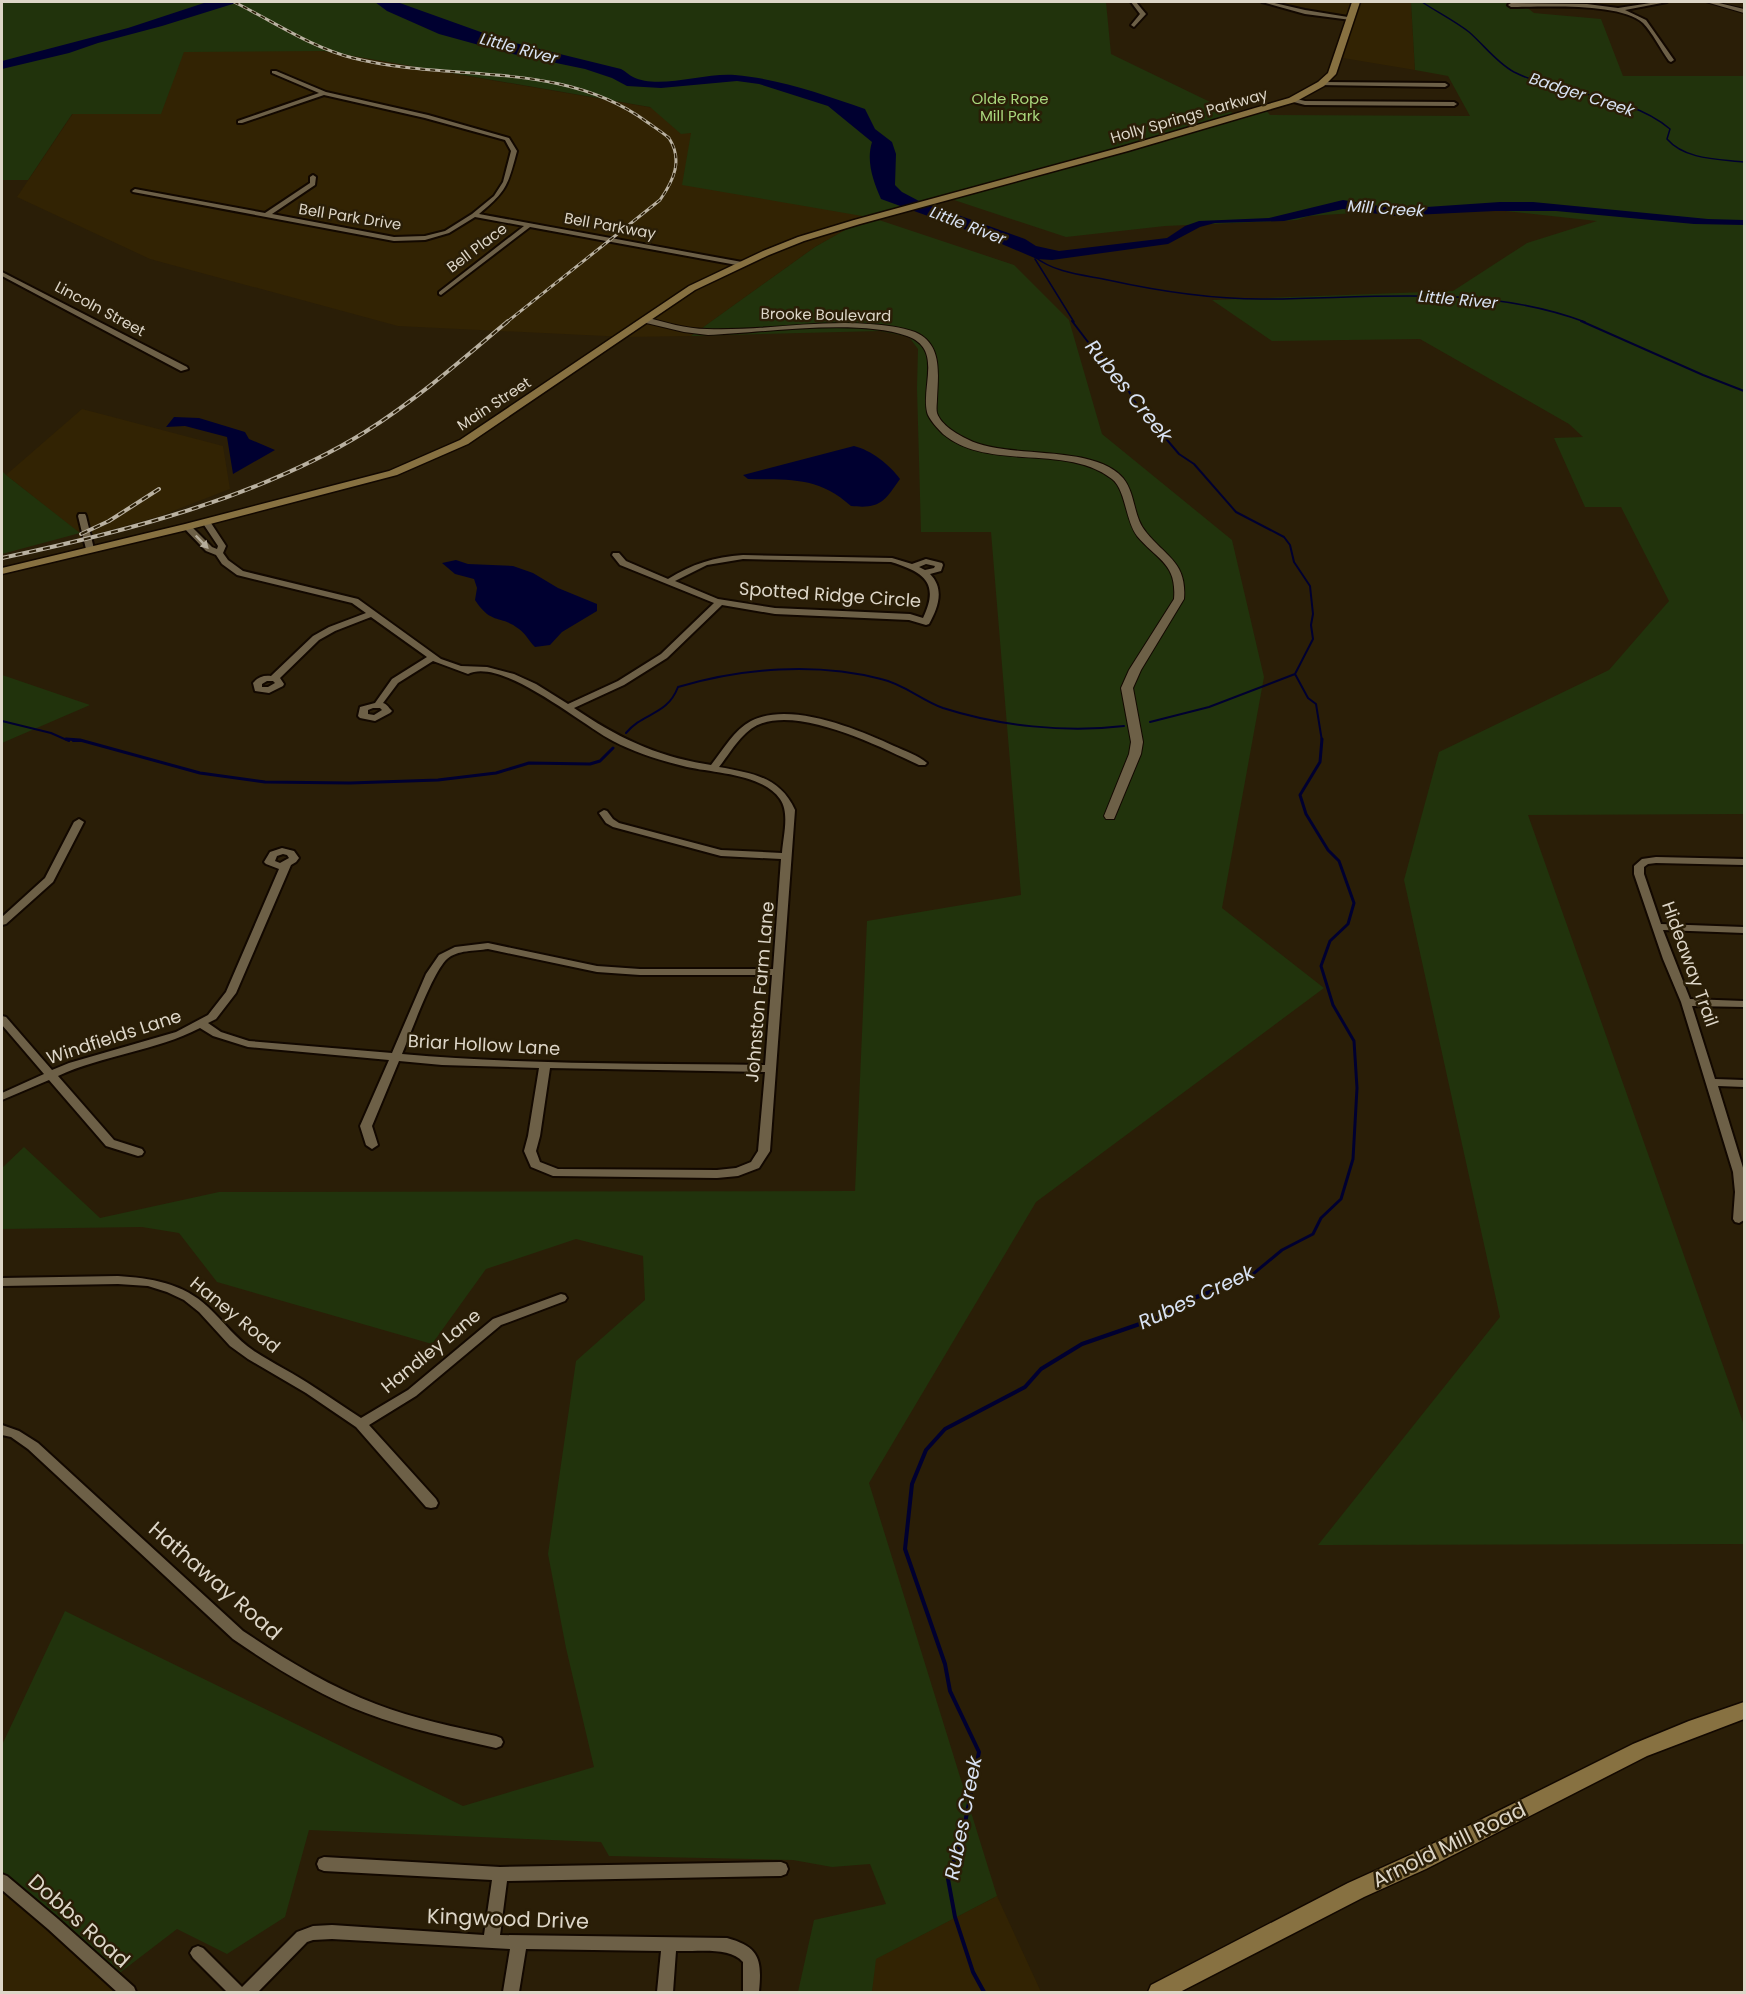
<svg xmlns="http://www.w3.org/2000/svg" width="1746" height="1994" viewBox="0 0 1746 1994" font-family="Poppins,sans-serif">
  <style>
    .built { fill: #322303 }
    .green { fill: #21330c }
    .water { fill: #000030 }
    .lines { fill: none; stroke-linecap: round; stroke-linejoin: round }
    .stream-far3 { stroke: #000030; stroke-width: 1.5 }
    .stream-far2 { stroke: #000030; stroke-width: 2 }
    .stream-far1 { stroke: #000030; stroke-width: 3 }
    .stream { stroke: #000030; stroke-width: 4 }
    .minor-casing { stroke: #120800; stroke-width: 4 }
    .tertiary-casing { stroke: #120800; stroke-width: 2 }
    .secondary-casing { stroke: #120800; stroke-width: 3 }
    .minor { fill: #6d6047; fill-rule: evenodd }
    .tertiary { fill: #6d6047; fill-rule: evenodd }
    .secondary { fill: #877141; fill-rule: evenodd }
    .rail-far1-casing { stroke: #b9b1a1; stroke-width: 3 }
    .rail-casing { stroke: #b9b1a1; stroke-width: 4 }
    .rail-far1 { stroke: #2a1e07; stroke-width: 1.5; stroke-dasharray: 5; stroke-linecap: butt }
    .rail { stroke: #2a1e07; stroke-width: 2; stroke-dasharray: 7; stroke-linecap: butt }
    .oneway { fill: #b6ad9b }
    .labels { text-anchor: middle; stroke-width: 5; stroke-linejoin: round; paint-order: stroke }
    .far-park-label { font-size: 15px; fill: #a9d77d; stroke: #2a1e07 }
    .far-street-label { font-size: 15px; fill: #ddd6c8; stroke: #2a1e07 }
    .far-water-label { font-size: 16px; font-style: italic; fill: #d8e2f3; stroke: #2a1e07 }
    .street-label { font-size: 18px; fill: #ddd6c8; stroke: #2a1e07 }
    .water-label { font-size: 20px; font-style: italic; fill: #d8e2f3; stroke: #2a1e07 }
    .near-street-label { font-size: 21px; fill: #ddd6c8; stroke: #2a1e07 }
  </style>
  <rect width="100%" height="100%" fill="#2a1e07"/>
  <path class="built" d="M1263,2H1411L1415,70L1343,58L1353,19Z
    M187,47L304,48L694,115L868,217L815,247L691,336L626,337L398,326L150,259L17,197L88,91Z
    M82,409L223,446L230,489L160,516L78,539L79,533L6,475Z
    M2,1877L117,1975L137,1992H2Z
    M997,1896L1041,1992H872L875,1959Z"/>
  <path class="green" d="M2,2H1106L1111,54L1237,115L1266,110L1270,115L1470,116L1448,76L1415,70L1411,2H1520L1534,13L1601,19L1623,76H1744V814L1528,815L1744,1425V1544L1318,1545L1500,1317L1404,880L1439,752L1609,670L1669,601L1621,507H1585L1554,438L1583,437L1569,424L1420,339L1272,341L1212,300L1453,291L1527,243L1597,221L1460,206L1309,216L1297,220L1165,226L1066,237L945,197L870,217L1014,265L1069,320L1102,434L1232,540L1264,677L1222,908L1324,988L1036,1202L869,1483L997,1896L876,1959L872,1992H798L814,1920L886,1904L870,1864L832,1867L793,1860L609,1856L601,1842L309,1830L285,1917L227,1954L177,1929L117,1975L2,1877V1745L65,1611L463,1806L594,1767L566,1648L548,1554L576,1361L645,1300L643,1256L576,1239L486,1269L432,1344L217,1282L179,1233L142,1227L2,1229V1168L24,1147L100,1218L219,1192L855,1191L867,921L1021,895L991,532H921L917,388L918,349L909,337L880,331L691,336L815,247L868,217L682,185L691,133L681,134L650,107L324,51L184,52L161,114H72L28,180H2Z
    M2,471L6,475L80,533L2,554Z
    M2,675L14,679L90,705L2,743Z"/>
  <path class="water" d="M207,2H239L162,26L98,43L69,53L2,69V61L128,28Z
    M375,2H397L503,40L621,69C625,71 629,75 633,77C659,90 706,72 735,75C780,79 822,94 865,109L875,129L892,142L896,154L895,185L902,192L919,201L1025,239L1036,246L1059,251L1167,238L1185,226L1199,221L1269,218L1343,200L1397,209L1500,202H1533L1708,219L1744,220V225L1694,224L1556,211H1495L1393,216L1343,209L1284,221L1215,223L1200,227L1168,244L1052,260L1037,259L983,236L881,199C873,181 866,161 872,142L828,106L759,84L737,81L661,88L627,86L612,78L585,69L508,53L439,34L387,11Z
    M174,417L199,418L245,432L249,439L275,450L233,474L227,437L185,426L166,427Z
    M854,446C871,450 890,465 900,479C884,502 880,509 851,506C818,476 789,480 748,479L743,475Z
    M456,560L468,564L513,566L533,573L558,588L597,604V611L562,632L550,645L535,647C529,641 525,633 519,629C500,614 492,626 475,600L477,588L474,579L455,574L442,563Z"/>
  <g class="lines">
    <path class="stream-far3" d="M1422,2C1437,12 1455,21 1469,32C1484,45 1497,63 1514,72C1562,96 1628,93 1670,129L1667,139C1685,160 1719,159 1744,162
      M1035,257C1055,273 1084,275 1108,280C1158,291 1209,299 1261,299C1369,299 1481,283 1585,322
      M1035,259L1074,322"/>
    <path class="stream-far2" d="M1072,321L1091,346L1121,376L1134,401L1179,454L1194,464L1236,512L1284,537L1290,545L1294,562L1310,586L1313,614L1311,625L1313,639L1295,674
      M1581,321L1703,375L1744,391
      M1295,674L1308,698L1316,704L1322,741
      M2,721L51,733L69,741
      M1150,722L1209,707L1295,674
      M626,733C643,712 667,716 678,687C742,668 816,662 881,679C904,684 921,700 943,708C999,726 1066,733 1124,726
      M73,741H83"/>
    <path class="stream-far1" d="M66,739L80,740L200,773L265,782L350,783L438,780L496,773L529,763L590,764L600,761L613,748
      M1229,1285L1253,1274L1282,1250L1313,1234L1321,1218L1341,1199L1353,1159L1357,1088L1354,1041L1333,1005L1321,966L1330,941L1348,924L1354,903L1339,861L1328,850L1306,814L1300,795L1320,762L1322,739"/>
    <path class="stream" d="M984,1992L973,1972L955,1917L948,1879L963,1833L979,1752L950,1691L945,1664L905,1549L912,1484L926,1450L945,1429L1025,1387L1041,1369L1082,1344L1157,1318L1191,1299L1232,1284"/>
    <defs>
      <path id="minor" d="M1131,2H1136L1146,14L1134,27L1131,25L1140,14Z
        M1262,2H1270L1305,10L1354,18L1351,20L1305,14Z
        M1657,2H1667L1625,10L1646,20L1674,60L1671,62L1669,61C1661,50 1652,32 1643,23C1620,2 1542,7 1511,7L1508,5L1511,3L1587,4L1618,8Z
        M272,71H276L326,92L428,115L509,138L517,151C508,185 507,191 479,214L742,262L745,264L742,266L530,227L441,295L439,294V292L524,226L475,217L449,233L425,240L394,241L133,192L132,191L135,189L265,213L310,183V177L313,175L316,177L315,185L272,214L394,237L425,236L445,231L472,214L494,196L503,182L511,151L505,140L425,118L324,95L242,123H238V121L319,93L272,73Z
        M1321,82L1445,83L1448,85L1445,87L1319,85V83Z
        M1292,98L1305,101L1454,102L1457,104L1454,106L1305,105L1290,101L1289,100Z
        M2,272L187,367L188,369L181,371L2,276Z
        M79,514H85L86,516L94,549L93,551H90L86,549L78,516Z
        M203,520H209L226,546L223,553L228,560L243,571L358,599L441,659L461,666L487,667L514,674L536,684L568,704L618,681L661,654L714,603L620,565L612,555L613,553H619L626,561L668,579C692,564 714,557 743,555L892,558L912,564L926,559L942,563L943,565L941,571L930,574C945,589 938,608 929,624L926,625L909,620L775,614L722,605L667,658L624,685L574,708C618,738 658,757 711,765C723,750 734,730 751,721C790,701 857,729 894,746C905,751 918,755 927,763L925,765H919C881,747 802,707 760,724C742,731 731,752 719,767C752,773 780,777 795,810L770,1151L759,1168L738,1176L717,1178L553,1176L531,1167L524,1151L528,1136L539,1068L442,1065L399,1061L372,1126L378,1145L372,1149L366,1145L360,1126L389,1060L248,1047L213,1036L200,1028C156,1051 103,1055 58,1076L114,1140L142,1149L144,1152L142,1155L138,1156L106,1146L49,1080L2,1100V1093L44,1074L2,1025V1016L6,1017L52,1070L69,1063L176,1032L208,1015L226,992L279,869L266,864L264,862L270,852L282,848L294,851L299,858L296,862L291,865L236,993L216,1019L208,1023L221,1032L249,1041L392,1053L426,974L439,955L455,947L488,943L597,966L640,969H773L781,859L721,856L613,827L606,823L599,813L604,810L607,811L613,819L619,823L721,850L782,853C783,837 790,813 780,799C763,774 714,773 687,767C662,761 636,753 613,741C582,725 502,657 468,674L433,661L398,683L383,703C387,704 389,708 392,711L390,713L375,721L360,718L358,716L360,707L375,703L392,679L427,657L371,617L335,631L319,640L280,678L284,684L283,686L269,693L255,691L253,683C258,677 264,675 271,676L313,636L329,627L366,613L352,603L237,575L222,564L216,555L206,551L183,527L187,525H190L212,547L217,549L218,546L202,522ZM743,559L891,562C924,572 940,583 923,618L910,614L775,608L718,599L675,581L707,565ZM926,564L935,566L934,568L925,570L919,567ZM267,681H273L275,683L268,687H262V684ZM373,708H380L382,710L374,715L368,714V710ZM283,854L287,855L289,858L280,863L275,861L277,856ZM488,949L597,972L640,975H772L765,1065C644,1063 523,1065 402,1054C411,1033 432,973 447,959C457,950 475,951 488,949ZM550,1068L765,1072L758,1151L751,1162L736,1168L717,1170L558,1169L540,1162L536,1151L540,1136Z
        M79,819L84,822L53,882L6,924L2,925V917L45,878L74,822Z
        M1656,857L1744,859V865L1656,863L1648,864L1644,867V874L1661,924L1744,927V933L1663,930L1690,999L1744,1001V1007L1692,1006L1715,1079L1744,1080V1087L1718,1086L1744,1171V1220L1739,1223L1735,1222L1733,1219L1735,1192L1733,1172L1681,1002L1663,959L1634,874V866L1642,859Z
        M118,1276C150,1278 183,1283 208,1307C224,1322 236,1339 254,1351C274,1364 295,1374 314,1387C330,1397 345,1408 361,1418L408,1390L493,1319L561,1294L565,1295L567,1298L565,1301L501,1325L416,1396L369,1425L436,1499L438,1503L436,1507L431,1508L426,1507L356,1427L306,1393L248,1359L230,1346L199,1312L184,1300L167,1292L148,1286L118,1284L2,1286V1278Z
        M2,1425L19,1431L38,1443L243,1631C285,1659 328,1686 376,1704C414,1719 456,1727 496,1736L501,1738L503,1742L501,1746L496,1748C452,1738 408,1729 366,1713C319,1695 275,1668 233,1639L28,1449L11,1437L2,1435Z
        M324,1857L500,1867L781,1862L786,1864L788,1869L786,1874L781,1876L507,1881L500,1935L727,1938C760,1947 762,1960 759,1992H743V1962C730,1946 695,1952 676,1951L673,1992H657L661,1951L526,1949L519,1992H503L510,1949L332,1939L313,1940L307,1942L258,1992H227L193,1958L190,1953L193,1948L198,1946L203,1948L242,1987L297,1932L313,1926L332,1925L484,1935L492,1880L324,1871L319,1869L317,1864L319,1859Z
        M2,1874L7,1876L58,1919L134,1987L136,1992H117L48,1929L2,1890Z"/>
      <path id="tertiary" d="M1706,2H1715L1744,9V13Z
        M645,317C665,322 686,329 707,329C762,331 816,320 870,324C885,325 901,327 915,332C943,344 938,374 937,399C937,403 936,409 937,413C941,425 957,434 967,439C1006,460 1093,443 1123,478C1136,494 1133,517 1146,532C1166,557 1187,562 1184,599L1141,670L1133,688L1143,742L1141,754L1114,819H1106L1104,816L1129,754L1131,742L1121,688L1129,670L1174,599C1177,563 1157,560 1137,536C1125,520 1126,490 1112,479C1066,443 988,472 943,434C938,429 928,418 927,412C921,385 943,349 907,336C856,318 763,333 708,335L684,332L642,322V318Z"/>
      <path id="secondary" d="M1352,2H1360L1336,74L1324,86L1295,102L1128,151L860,224L804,241L769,255L695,290L468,444L397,475L191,529L2,574V568L185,524L389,471L460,440L689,286L763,251L798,237L854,220L1122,147L1289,98L1318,82L1328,73Z
        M1744,1702V1719L1647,1756L1426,1869L1364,1897L1180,1992H1148L1151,1985L1348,1883L1410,1855L1633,1744L1689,1721Z"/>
    </defs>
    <use href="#minor" class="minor-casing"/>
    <use href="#tertiary" class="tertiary-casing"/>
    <use href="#secondary" class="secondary-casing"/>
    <use href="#minor" class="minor"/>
    <use href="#tertiary" class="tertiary"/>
    <use href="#secondary" class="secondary"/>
    <defs>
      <path id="rail-far1" d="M234,2C273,21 310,47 353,58C451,83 561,59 647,122C654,127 662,132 669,138C683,160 674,180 660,200L507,322"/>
      <path id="rail" d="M81,534L109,521L159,489
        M2,558C124,532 258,498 365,432C416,400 462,360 508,321"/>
    </defs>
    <use href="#rail-far1" class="rail-far1-casing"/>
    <use href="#rail" class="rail-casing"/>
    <use href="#rail-far1" class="rail-far1"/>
    <use href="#rail" class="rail"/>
  </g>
  <defs><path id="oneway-solid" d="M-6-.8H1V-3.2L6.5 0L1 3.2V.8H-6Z" transform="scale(1.5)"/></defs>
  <use class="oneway" href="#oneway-solid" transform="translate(202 542) rotate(46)"/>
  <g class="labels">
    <g class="far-park-label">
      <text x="1010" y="104">Olde Rope<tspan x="1010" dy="17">Mill Park</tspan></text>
    </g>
    <g class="far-street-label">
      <text transform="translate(1189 116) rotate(-16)" y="5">Holly Springs Parkway</text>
      <text transform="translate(350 217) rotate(9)" y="5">Bell Park Drive</text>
      <text transform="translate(610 226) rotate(10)" y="5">Bell Parkway</text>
      <text transform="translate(477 248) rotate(-37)" y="5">Bell Place</text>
      <text transform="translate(100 309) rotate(28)" y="5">Lincoln Street</text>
      <text transform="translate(826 315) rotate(1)" y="5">Brooke Boulevard</text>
      <text transform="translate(494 404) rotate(-33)" y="5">Main Street</text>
    </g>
    <g class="far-water-label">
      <text transform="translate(519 48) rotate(15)" y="6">Little River</text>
      <text transform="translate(1582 94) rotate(18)" y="6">Badger Creek</text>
      <text transform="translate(1386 208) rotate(4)" y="6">Mill Creek</text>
      <text transform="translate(968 225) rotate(21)" y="6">Little River</text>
      <text transform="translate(1458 299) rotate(5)" y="6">Little River</text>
    </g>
    <g class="street-label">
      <text transform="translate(830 595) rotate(4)" y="6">Spotted Ridge Circle</text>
      <text transform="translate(1690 964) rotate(70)" y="6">Hideaway Trail</text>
      <text transform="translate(760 992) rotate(-85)" y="6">Johnston Farm Lane</text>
      <text transform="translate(114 1037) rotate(-18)" y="6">Windfields Lane</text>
      <text transform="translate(484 1045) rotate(3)" y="6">Briar Hollow Lane</text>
      <text transform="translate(235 1315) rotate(39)" y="6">Haney Road</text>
      <text transform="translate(431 1351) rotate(-39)" y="6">Handley Lane</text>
    </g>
    <g class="water-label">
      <text transform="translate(1129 391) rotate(51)" y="7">Rubes Creek</text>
      <text transform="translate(1196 1297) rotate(-25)" y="7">Rubes Creek</text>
      <text transform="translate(963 1818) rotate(-79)" y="7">Rubes Creek</text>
    </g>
    <g class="near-street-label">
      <text transform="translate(215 1581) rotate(41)" y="7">Hathaway Road</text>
      <text transform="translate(1449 1845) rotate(-26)" y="7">Arnold Mill Road</text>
      <text transform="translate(508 1919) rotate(2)" y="7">Kingwood Drive</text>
      <text transform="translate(79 1921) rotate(42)" y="7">Dobbs Road</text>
    </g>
  </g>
  <rect width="1746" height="1994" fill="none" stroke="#ddd6c8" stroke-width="6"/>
</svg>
